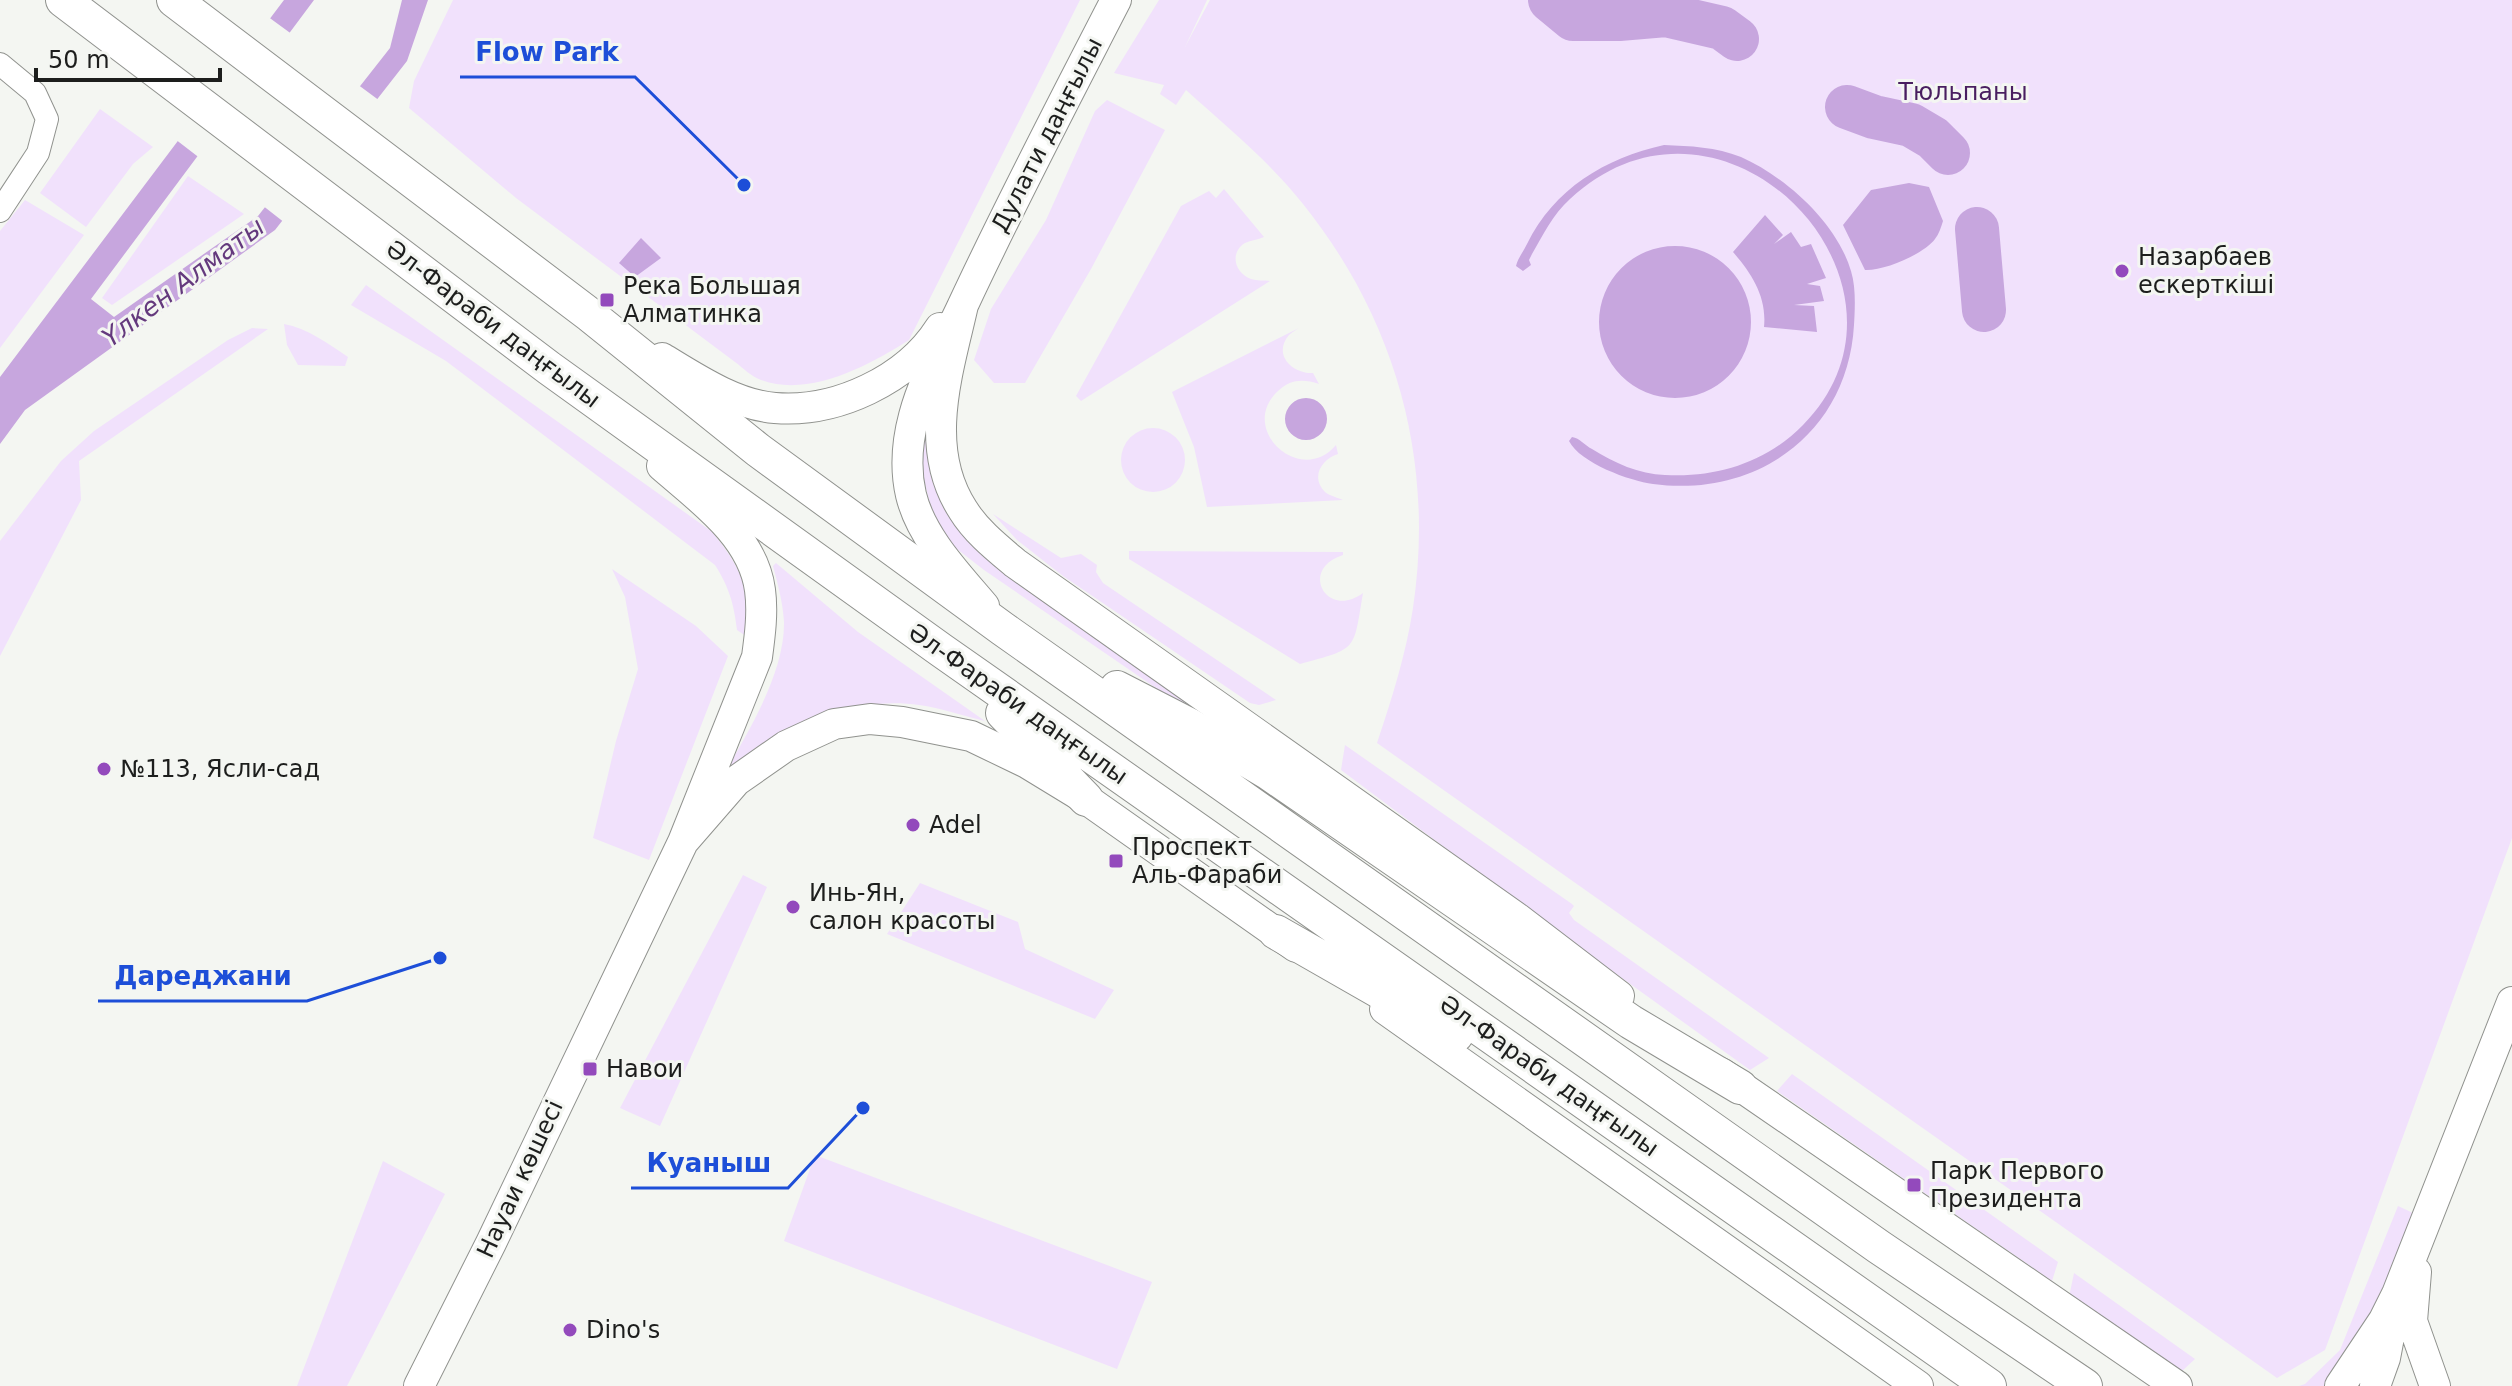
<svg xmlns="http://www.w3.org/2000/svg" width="2512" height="1386" viewBox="0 0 2512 1386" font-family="'DejaVu Sans',sans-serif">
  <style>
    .green { fill: #f1e1fc }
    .water { fill: #c7a6de }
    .pier { fill: #f4f6f2 }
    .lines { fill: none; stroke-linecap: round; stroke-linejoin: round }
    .river { stroke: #c7a6de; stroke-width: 44 }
    .street-casing { stroke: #90928e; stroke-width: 24 }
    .secondary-casing { stroke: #90928e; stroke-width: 32 }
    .primary-casing { stroke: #90928e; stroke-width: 36 }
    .street { stroke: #fff; stroke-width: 22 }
    .secondary { stroke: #fff; stroke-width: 30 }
    .primary { stroke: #fff; stroke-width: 34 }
    .poi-dot { fill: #934abc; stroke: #f4f6f2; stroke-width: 3 }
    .labels { text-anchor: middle; stroke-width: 6; stroke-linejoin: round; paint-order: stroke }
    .park-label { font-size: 24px; fill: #491e60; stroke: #f4f6f2 }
    .street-label { font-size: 24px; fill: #1d1e1d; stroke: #f4f6f2 }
    .poi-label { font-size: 24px; fill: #1d1e1d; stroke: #f4f6f2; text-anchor: start }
    .water-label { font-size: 26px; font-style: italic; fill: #64397d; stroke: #f4f6f2 }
    .leader { fill: none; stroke: #1d4ed8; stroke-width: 3 }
    .callout-dot { fill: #1d4ed8; stroke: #f4f6f2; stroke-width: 3 }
    .callout-label { font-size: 26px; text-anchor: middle; font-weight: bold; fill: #1d4ed8; stroke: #f4f6f2; stroke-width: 6; stroke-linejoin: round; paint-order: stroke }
  </style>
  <rect width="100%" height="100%" fill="#f4f6f2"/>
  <path class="green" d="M453,0H1080L909,340C870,365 809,398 761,380C752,377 743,368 735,362L516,198L409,108L414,81Z
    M1159,0H1207L1185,47L1210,0H2512V838L2325,1350L2277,1378L1377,743C1392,698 1406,654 1413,608C1435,460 1396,320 1303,204C1269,161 1226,126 1186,90L1176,105L1160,94L1164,85L1114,73Z
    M1107,100L1165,130L1091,269L1025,383H994L974,360L991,309L1046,220L1095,111Z
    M100,109L153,147L133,164L86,227L40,193Z
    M188,176L244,214L112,305L102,298Z
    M1224,189L1264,237C1258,240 1251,240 1245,243C1229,253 1235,273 1251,279C1257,281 1264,280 1270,281L1081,401L1076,396L1181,206L1209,191L1216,198Z
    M25,200L84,235L0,348V231Z
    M366,285L711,531C743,568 750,592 750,639L737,630C734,604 729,587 715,565L446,361L351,305Z
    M284,324C307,328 329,344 348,357L345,366L298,365L287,345Z
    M252,328L268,329L79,461L81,500L0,656V541L61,461L94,431L228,340Z
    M1299,328C1296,330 1292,332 1289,335C1272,355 1293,374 1313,373L1319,384C1303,379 1291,379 1278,391C1237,429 1301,487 1336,445L1338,454C1322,459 1310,477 1325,492C1330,496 1339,498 1343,500L1207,507L1194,447L1172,392Z
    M932,396L954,517L1489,913L1204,721L984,570L948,542L933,516L917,452Z
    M1121 460a32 32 0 1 1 64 0a32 32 0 1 1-64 0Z
    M993,514L1061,558L1081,554L1097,565L1096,572L1103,583L1276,700L1259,705L1250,703L1063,576L1017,540Z
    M1129,551L1343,552V555C1298,569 1327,620 1363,593C1353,652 1358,648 1300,664L1129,559Z
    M776,563L858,632L985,721C963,716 941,708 919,705C864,697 799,718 754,749C738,761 725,780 712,795C739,746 785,679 784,622C783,603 778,585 773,566Z
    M612,569L696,626L728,656L649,860L593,838L616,741L638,669L625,597Z
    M1345,745L1572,904L1574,906L1569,913L1574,920L1769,1058L1750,1070L1555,930L1341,770Z
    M743,875L767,887L660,1126L620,1108Z
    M920,883L1018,922L1025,949L1114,990L1095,1019L887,934Z
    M1792,1074L2058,1262L2052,1281L1777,1091Z
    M815,1155L1152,1282L1117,1369L784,1241Z
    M383,1161L445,1194L347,1386H297Z
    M2398,1206L2413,1213L2385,1291L2352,1355L2324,1386H2299L2305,1384L2340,1350Z
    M2074,1273L2195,1359L2181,1372L2069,1297Z"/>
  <path class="water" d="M284,0H314L91,299L114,317L258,216L390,48L402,0H428L407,61L275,230L25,410L0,444V377Z
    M1664,145C1690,146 1716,147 1741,157C1786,177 1837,223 1851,271C1856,287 1855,308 1854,325C1848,432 1758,498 1653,484C1630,481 1580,463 1569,441L1572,437C1580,438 1584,445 1592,449C1614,463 1639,474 1665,475C1717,478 1767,462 1803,425C1941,285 1724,56 1570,199C1553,214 1543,235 1532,254L1529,260L1531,265L1523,271L1516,266C1518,258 1523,252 1527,244C1554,189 1605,158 1664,145Z
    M1909,183L1929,187L1943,221C1941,227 1939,234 1935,239C1924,254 1884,271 1865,270L1843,225L1871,190Z
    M1765,215L1783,235L1774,244L1791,232L1801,247L1811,244L1826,278L1807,284L1820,286L1824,301L1794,305L1814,306L1817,332L1764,327C1767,297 1752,274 1733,252Z
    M641,238L661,258L635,277L619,263Z
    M1599 322a76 76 0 1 1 152 0a76 76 0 1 1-152 0Z
    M1285 419a21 21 0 1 1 42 0a21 21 0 1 1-42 0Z"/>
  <path class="pier" d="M267,16L293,35L201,159L175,139Z
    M357,84L380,101L285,223L262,205Z"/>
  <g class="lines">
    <path class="river" d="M1550,0L1573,19H1619L1666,15L1722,28L1737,39
      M1847,107L1874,117L1911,125L1933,138L1948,153
      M1977,229L1984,310"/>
    <defs>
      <path id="street" d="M0,64L35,93L47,119L38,153L0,211"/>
      <path id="secondary" d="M963,305C948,372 922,447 963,510C976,531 996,547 1015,563L1517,918L1619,996
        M662,358C695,378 735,405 775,408C836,413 907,380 940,328
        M984,606C957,574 921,537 911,495C905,469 907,442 914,416C924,377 946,342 963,305C1011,202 1064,101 1116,0
        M683,842L736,781L786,746L834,724L870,719L902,722L971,736L1027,763L1086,799L1296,947
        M1385,1009L1918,1386
        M1721,1073L2177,1386
        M2416,1272L2412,1321L2435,1386
        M419,1386L491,1243L683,842L757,657C760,635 763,612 760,590C753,536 700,499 662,466
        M2340,1386L2384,1320L2397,1294L2512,1002
        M2375,1386L2385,1358L2393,1316"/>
      <path id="primary" d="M63,0L549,368L941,650L1989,1386
        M174,0L590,315L758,450L1003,629L1879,1247L2085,1386
        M1117,688L1189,725L1269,773L1631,1022L1740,1087
        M1003,713L1086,799
        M1276,932L1456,1035"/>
    </defs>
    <use href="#street" class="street-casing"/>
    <use href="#secondary" class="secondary-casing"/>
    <use href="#primary" class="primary-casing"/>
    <use href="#street" class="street"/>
    <use href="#secondary" class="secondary"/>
    <use href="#primary" class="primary"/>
  </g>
  <g class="poi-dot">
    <circle cx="2122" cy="271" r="8"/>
    <rect x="599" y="292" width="16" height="16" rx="4"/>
    <circle cx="104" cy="769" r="8"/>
    <circle cx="913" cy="825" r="8"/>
    <rect x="1108" y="853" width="16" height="16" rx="4"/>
    <circle cx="793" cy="907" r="8"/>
    <rect x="582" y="1061" width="16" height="16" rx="4"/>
    <rect x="1906" y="1177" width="16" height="16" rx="4"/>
    <circle cx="570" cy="1330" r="8"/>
  </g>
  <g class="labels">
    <g class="park-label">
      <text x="1963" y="100">Тюльпаны</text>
    </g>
    <g class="street-label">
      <text transform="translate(1047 135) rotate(-63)" y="8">Дулати даңғылы</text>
      <text transform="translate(493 324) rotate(37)" y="8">Әл-Фараби даңғылы</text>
      <text transform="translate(1018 704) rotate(35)" y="8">Әл-Фараби даңғылы</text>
      <text transform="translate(1549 1076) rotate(35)" y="8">Әл-Фараби даңғылы</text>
      <text transform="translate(520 1179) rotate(-65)" y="8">Науаи көшесі</text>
    </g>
    <g class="poi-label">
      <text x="2138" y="265">Назарбаев<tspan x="2138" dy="28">ескерткіші</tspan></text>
      <text x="623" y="294">Река Большая<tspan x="623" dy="28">Алматинка</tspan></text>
      <text x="120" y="777">№113, Ясли-сад</text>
      <text x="929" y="833">Adel</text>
      <text x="1132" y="855">Проспект<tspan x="1132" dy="28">Аль-Фараби</tspan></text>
      <text x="809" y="901">Инь-Ян,<tspan x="809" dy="28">салон красоты</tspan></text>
      <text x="606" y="1077">Навои</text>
      <text x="1930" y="1179">Парк Первого<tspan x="1930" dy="28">Президента</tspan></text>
      <text x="586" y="1338">Dino's</text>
    </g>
    <g class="water-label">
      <text transform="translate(183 282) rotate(-37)" y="9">Үлкен Алматы</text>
    </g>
  </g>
  <path class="leader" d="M744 185L635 77H460M440 958L307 1001H98M863 1108L788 1188H631"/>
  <g class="callout-dot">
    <circle cx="744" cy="185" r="8"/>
    <circle cx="440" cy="958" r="8"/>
    <circle cx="863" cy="1108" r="8"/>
  </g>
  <g class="callout-label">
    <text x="547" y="61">Flow Park</text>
    <text x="203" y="985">Дареджани</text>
    <text x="709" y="1172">Куаныш</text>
  </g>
  <path d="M36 68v12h184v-12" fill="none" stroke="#1d1e1d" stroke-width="4"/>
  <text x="48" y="68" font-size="24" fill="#1d1e1d" stroke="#f4f6f2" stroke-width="6" paint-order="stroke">50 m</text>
</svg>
